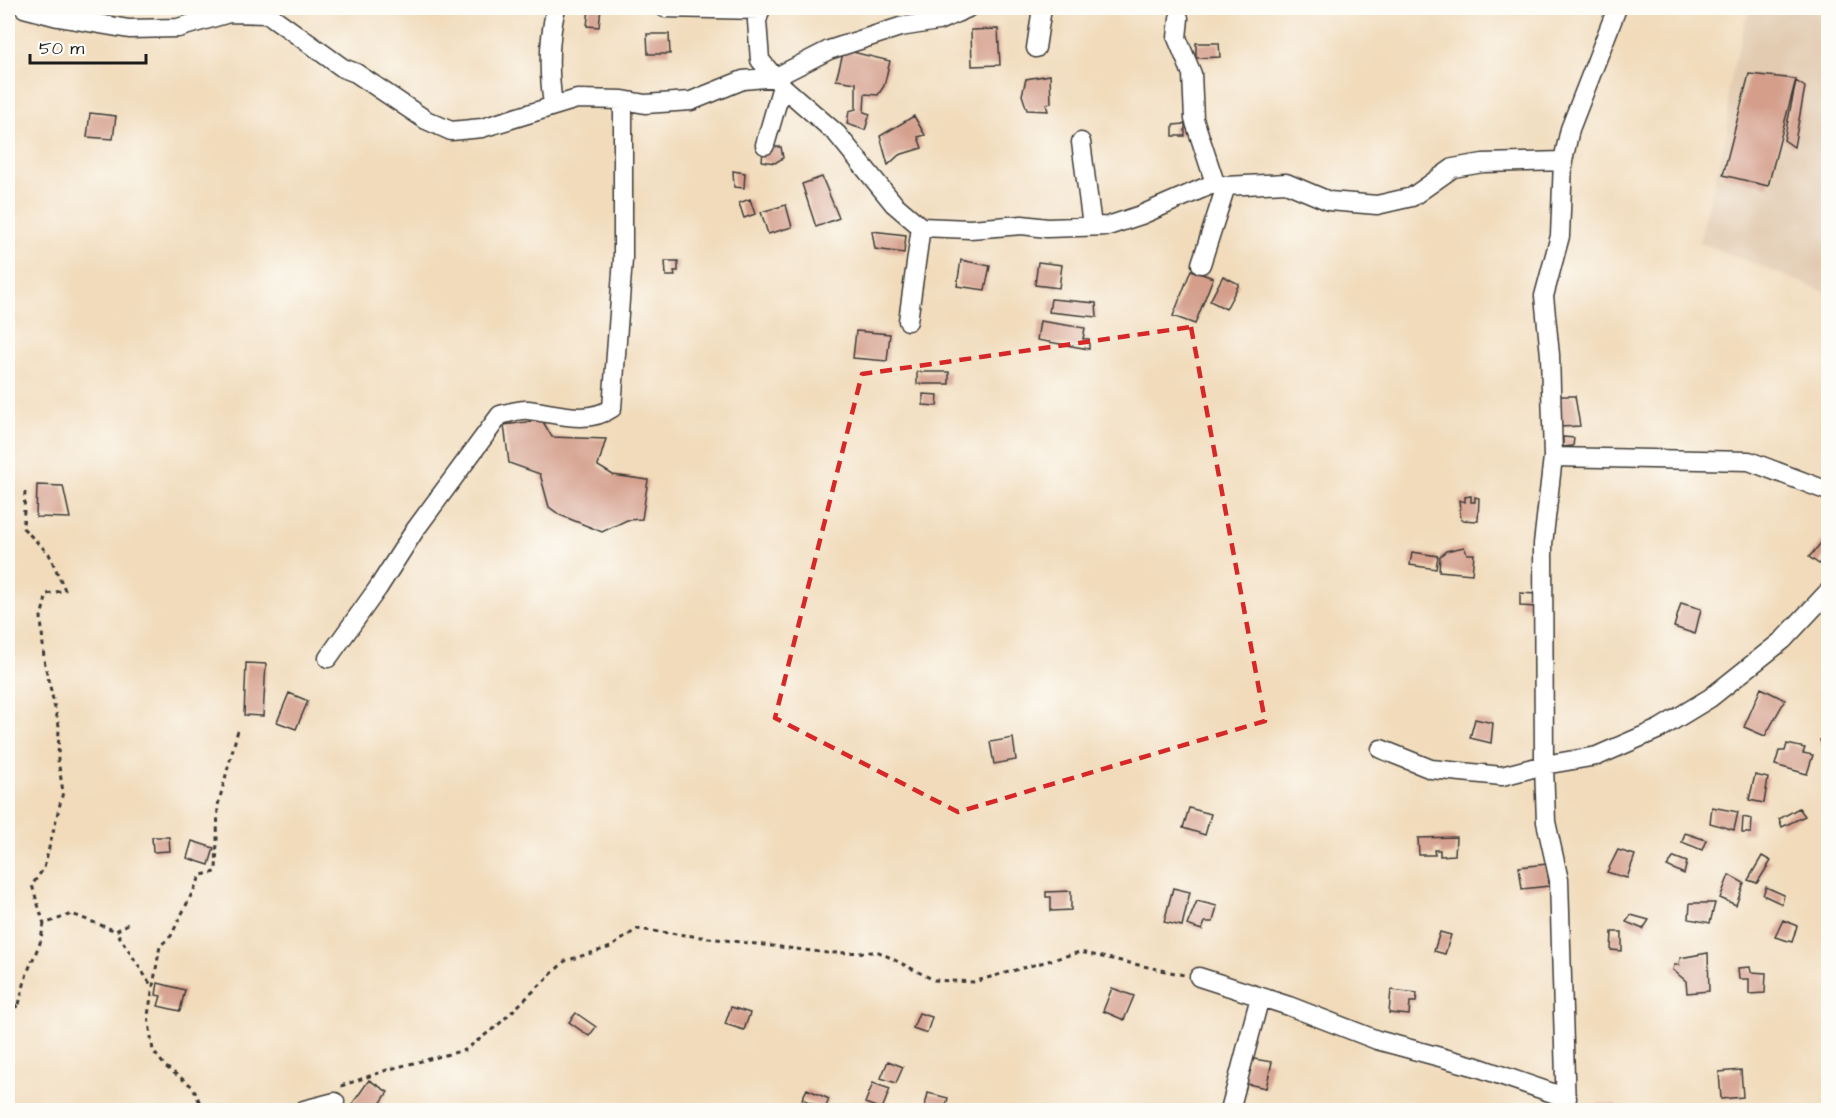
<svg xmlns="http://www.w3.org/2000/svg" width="1836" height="1118" viewBox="0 0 1836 1118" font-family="'Architects Daughter',sans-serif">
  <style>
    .built { fill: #e2cbb1 }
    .building { fill: #d49e8b }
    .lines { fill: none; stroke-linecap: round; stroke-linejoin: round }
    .minor-casing { stroke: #3c3934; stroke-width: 21 }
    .path { stroke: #3c3934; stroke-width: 3; stroke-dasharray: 4.5 4.5; stroke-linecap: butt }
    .minor { stroke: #fff; stroke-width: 18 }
    .marked { fill: none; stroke: #d62828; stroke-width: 4.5; stroke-dasharray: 12 8; stroke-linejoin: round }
  </style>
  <rect width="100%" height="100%" fill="#fdfcf7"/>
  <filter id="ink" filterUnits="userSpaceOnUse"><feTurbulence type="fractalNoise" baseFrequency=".0167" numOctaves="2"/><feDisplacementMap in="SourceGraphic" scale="12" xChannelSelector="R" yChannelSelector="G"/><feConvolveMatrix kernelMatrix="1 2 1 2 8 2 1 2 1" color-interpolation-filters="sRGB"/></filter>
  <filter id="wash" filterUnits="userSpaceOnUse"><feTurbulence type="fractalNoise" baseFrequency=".008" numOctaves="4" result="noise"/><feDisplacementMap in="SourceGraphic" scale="24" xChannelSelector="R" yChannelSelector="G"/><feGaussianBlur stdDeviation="1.35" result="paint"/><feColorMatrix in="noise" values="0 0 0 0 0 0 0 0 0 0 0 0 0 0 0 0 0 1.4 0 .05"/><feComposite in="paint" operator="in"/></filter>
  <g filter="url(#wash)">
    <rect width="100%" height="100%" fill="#f1dbbb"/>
    <path class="built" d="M1749,8H1828V293L1699,242L1728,130V88Z"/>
    <g id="blocks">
      <path class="building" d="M589,8H601L599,27L587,26Z
        M998,29L1000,65L972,66L971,30Z
        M647,34H669L670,54H648Z
        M1196,43H1219L1220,57L1196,58Z
        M844,50L890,61L884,86L878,95L865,94L864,112L870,114L865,130L847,124L849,111L856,109V83L836,80Z
        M1749,74L1796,79L1768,186L1723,175Z
        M1050,75L1051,103L1046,104L1048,111L1027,110L1022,95L1026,79Z
        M1796,81L1805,87L1794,147L1784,140Z
        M90,113L116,116L113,139L87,137Z
        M914,116L925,135L918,137L922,148L899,155L888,165L880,136Z
        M1185,124V136H1173V125Z
        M771,147H781L783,158L775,163L762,161L763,151Z
        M733,171L745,173L744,188L734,187Z
        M822,177L839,218L816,227L802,184Z
        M750,199L755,214L744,218L739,203Z
        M786,205L792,227L768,234L761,212Z
        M872,231L906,235L904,253L875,249Z
        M961,260L990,266L985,290L957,286Z
        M665,261H678V271H674L675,276H666Z
        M1038,262L1062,265L1059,288L1035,285Z
        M1191,270L1213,278L1195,324L1173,316Z
        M1223,276L1239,284L1226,309L1210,301Z
        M1051,299L1096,303L1097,317L1049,312Z
        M1040,321L1085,328L1083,339H1089V349L1037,340Z
        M856,331L890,334L887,361L853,358Z
        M917,372H949V384H917Z
        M923,394L938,395L937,406L923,405Z
        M1557,396H1575L1580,426L1559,427Z
        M542,420L552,437L606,439L598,466L613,475L648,480L642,519L627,520L602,532L560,515L549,507L540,474L509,463L504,425Z
        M1563,437L1574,438L1573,446L1563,447Z
        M37,485L63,486L70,518L36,517Z
        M1471,496V502H1475V497L1479,498L1478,521L1461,520L1459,500L1465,502V497Z
        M1827,536L1828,550L1819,564L1809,557Z
        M1464,547L1467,554H1474L1472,574L1439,571L1440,556L1446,551Z
        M1412,552L1438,556L1436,569L1410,565Z
        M1520,593L1536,594V607L1520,606Z
        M1681,603L1701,609L1695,634L1674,627Z
        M246,663L266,664L263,716L244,715Z
        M1761,688L1785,700L1765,736L1744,727Z
        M289,693L308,701L296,729L277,722Z
        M1475,719L1493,723L1491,743L1470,738Z
        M1013,738L1016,760L994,764L990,742Z
        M1828,739V762L1820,740Z
        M1787,744L1805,748L1803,753L1813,755L1807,774L1775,765L1779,751H1785Z
        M1755,775L1768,778L1764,803L1749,800Z
        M1712,807L1738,812L1734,830L1710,823Z
        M1189,808L1211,814L1205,835L1183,828Z
        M1799,808L1805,816L1782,827L1779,819Z
        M1743,817L1752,819L1751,833H1742Z
        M1685,833L1706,840L1702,850L1682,842Z
        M152,837H169L170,851L153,852Z
        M1456,837L1455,855L1440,856V850H1434L1435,855H1419L1418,838Z
        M192,841L214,848L209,865L187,858Z
        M1618,850L1635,855L1627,878L1607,872Z
        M1762,856L1771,861L1757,883L1748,880Z
        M1674,857L1687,862L1684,874L1667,866Z
        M1547,864L1549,886L1522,889L1519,867Z
        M1729,875L1744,883L1736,905L1720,898Z
        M1766,887L1784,895L1782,904L1763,895Z
        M1173,888L1190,892L1182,926L1164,922Z
        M1071,891V910L1051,911V897H1046V892Z
        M1197,901L1217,906L1213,922H1205L1202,930L1187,925Z
        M1690,903H1715L1710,923L1689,919Z
        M1631,915L1649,920L1643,929L1626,922Z
        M1783,920L1797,926L1792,942L1775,937Z
        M1440,932L1451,935L1445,954L1434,951Z
        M1612,932H1622V951L1611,950Z
        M1708,953L1709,991L1687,993L1686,981L1673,970L1674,965H1679L1680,958Z
        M1750,967L1751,972L1766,973L1765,993L1749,994V979H1739L1738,968Z
        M158,983L185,990L180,1011L158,1006L161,996L156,995Z
        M1112,988L1134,996L1124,1020L1103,1011Z
        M1391,990L1417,993L1416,1002H1410L1409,1015L1389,1013Z
        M731,1007L750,1013L744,1030L725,1024Z
        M576,1013L596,1027L589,1036L569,1022Z
        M919,1013L932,1017L927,1033L913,1028Z
        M1248,1058L1272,1062L1266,1088L1243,1083Z
        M888,1061L903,1067L896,1083L881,1078Z
        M1741,1070L1743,1097L1721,1099L1719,1072Z
        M369,1080L388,1092L376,1110H348Z
        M873,1083L890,1089L882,1109L865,1103Z
        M807,1089L829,1099L825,1109L802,1099Z
        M928,1093L948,1098L945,1110H924Z
        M1598,1104H1614L1620,1110H1591Z"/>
    </g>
  </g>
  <g filter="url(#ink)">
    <use href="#blocks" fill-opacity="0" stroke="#3c3934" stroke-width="1.5"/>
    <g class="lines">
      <defs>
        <path id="minor" d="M24,8L58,17L129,29L178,28L229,13L268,14L343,68L356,73L426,120L451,131L482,128L577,99L623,100L645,104L691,101L743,80L776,77L829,50L900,27L938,21L968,8
          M665,8L760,10
          M761,8L757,21L760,60L782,86L837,134L894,204L921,227L970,229L1022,225L1047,228L1108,226L1141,215L1215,183L1226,186L1201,264
          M1179,18L1177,38L1192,74L1194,119L1215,183
          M1036,48L1042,8
          M553,104C548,71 548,41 556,8
          M1081,142L1092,226
          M765,145L782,86
          M1226,186L1286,183L1329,201L1377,205L1412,197L1453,168L1483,163L1563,161
          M908,321L921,227
          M1553,457L1749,461L1828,491
          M328,658L378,588L415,530L500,415C509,413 519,409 528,410C556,413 587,425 612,408L623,259V100
          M1381,749L1431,769L1502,776L1544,765L1597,756L1659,729L1710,698L1783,640L1828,592
          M1199,977L1289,1006L1377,1040L1477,1067L1567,1098
          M304,1110L335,1102
          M1230,1110L1260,997
          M1566,1110L1559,880L1546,822L1544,765L1543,544L1553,457L1550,355L1544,296L1560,236L1563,161L1570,129L1617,8"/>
      </defs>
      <use href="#minor" class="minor-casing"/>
      <path class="path" d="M25,492L23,528L49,554L65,590L47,594L41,617L44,660L59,726L58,760L63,792L44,868L32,885L44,924
        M128,924L116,931L151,985
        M8,998L18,1008L27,973L40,943L44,924L72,914L116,931
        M341,1086L390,1069L465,1050L497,1026L565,961L611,947L637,929L828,953L879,952L934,980L973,982L1080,952L1184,975
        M203,1110L193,1087L166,1067L153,1051L148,1015L160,946L171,936L201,875L216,872L218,805L238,730"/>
      <use href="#minor" class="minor"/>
    </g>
  </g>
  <path class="marked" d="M1191,327L1265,721L958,812L775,718L862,374Z"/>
  <rect width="1836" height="1118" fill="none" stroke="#fdfcf7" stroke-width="30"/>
  <path d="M30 54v9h116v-9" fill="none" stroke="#1c1c1c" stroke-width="3"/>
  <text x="39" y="54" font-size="18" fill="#1c1c1c" stroke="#fdfcf7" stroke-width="4.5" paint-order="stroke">50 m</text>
</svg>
